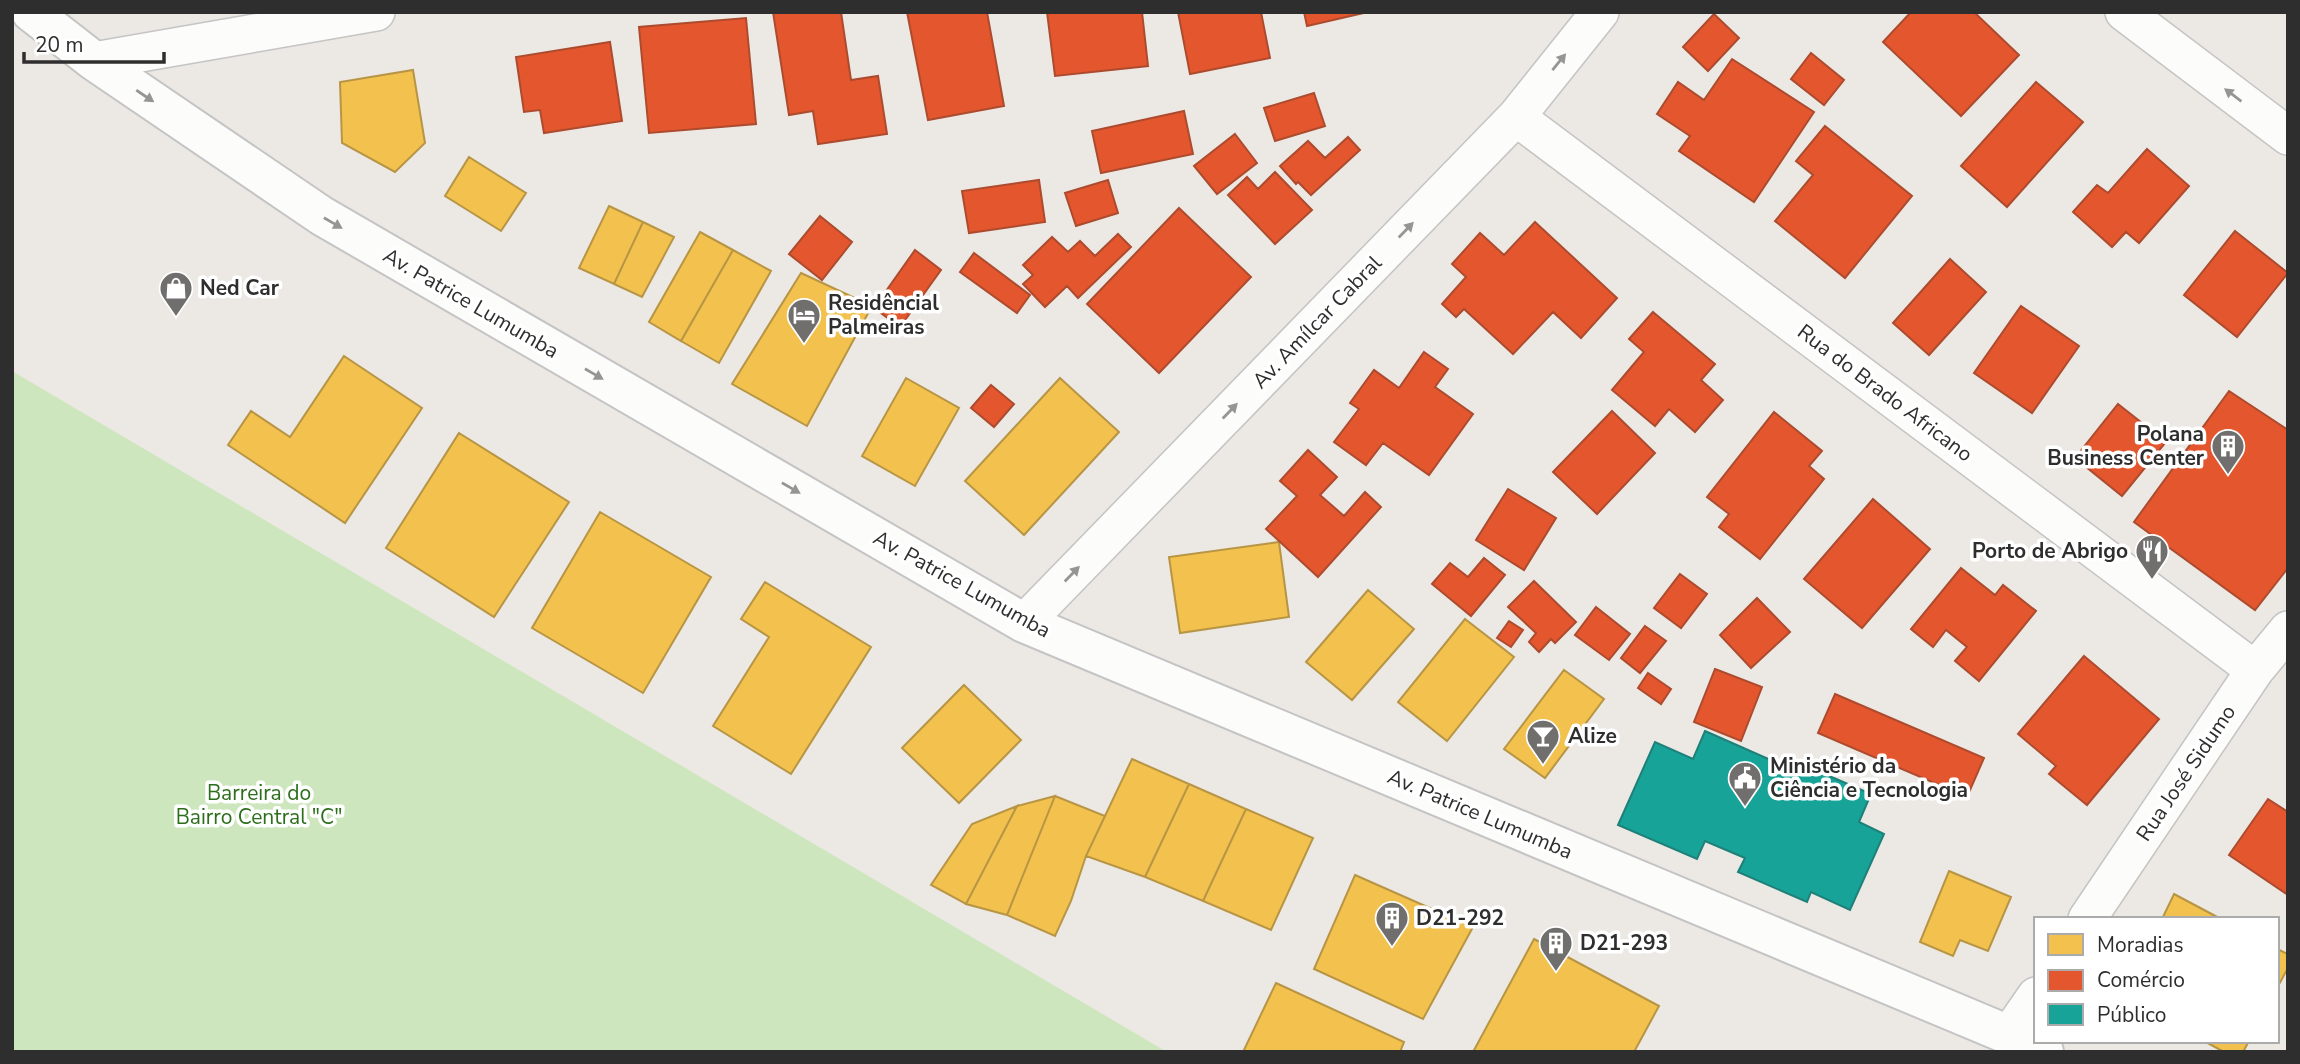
<svg xmlns="http://www.w3.org/2000/svg" width="2300" height="1064" viewBox="0 0 2300 1064" font-family="'Nunito Sans',sans-serif">
  <style>
    .green { fill: #cee6be }
    .homes { fill: #f2c14e; stroke: #b79544; stroke-width: 2 }
    .shops { fill: #e4572e; stroke: #ad4b2e; stroke-width: 2 }
    .public { fill: #17a398; stroke: #1e8078; stroke-width: 2 }
    .lines { fill: none; stroke-linecap: round; stroke-linejoin: round }
    .minor-casing { stroke: #c5c4c5; stroke-width: 40 }
    .secondary-casing { stroke: #c5c4c5; stroke-width: 42 }
    .minor { stroke: #fcfcfb; stroke-width: 37 }
    .secondary { stroke: #fcfcfb; stroke-width: 38 }
    .oneway { fill: #959594 }
    .labels { text-anchor: middle; stroke-width: 7; stroke-linejoin: round; paint-order: stroke }
    .poi-label { font-size: 21px; font-weight: bold; fill: #2e2e2e; stroke: #fff; text-anchor: start }
    .street-label { font-size: 21px; fill: #2e2e2e; stroke: #fff }
    .park-label { font-size: 21px; fill: #2c6e1b; stroke: #fff }
  </style>
  <rect width="100%" height="100%" fill="#ece8e4"/>
  <path class="green" d="M12,371L1167,1052H12Z"/>
  <path class="homes" d="M413,70L425,143L395,172L342,143L340,82Z
    M469,157L526,193L501,231L445,196Z
    M609,206L643,222L614,284L579,268Z
    M643,222L674,237L642,297L614,284Z
    M700,232L733,250L681,341L649,322Z
    M733,250L771,271L719,363L681,341Z
    M801,273L872,306L807,426L732,384Z
    M344,356L422,408L345,523L228,445L251,411L290,437Z
    M906,378L959,408L915,486L862,456Z
    M1060,378L1119,432L1024,535L965,481Z
    M459,433L569,502L494,617L386,548Z
    M600,512L711,577L643,693L532,628Z
    M1279,542L1289,617L1180,633L1169,557Z
    M765,582L871,647L791,774L713,726L769,637L741,619Z
    M1368,590L1414,629L1352,700L1306,662Z
    M1465,619L1514,657L1447,741L1398,702Z
    M1564,670L1604,699L1545,778L1504,749Z
    M964,685L1021,740L959,803L902,748Z
    M1132,759L1189,784L1145,877L1086,856Z
    M1189,784L1246,809L1203,901L1145,877Z
    M1055,796L1007,915L966,904L1017,806Z
    M1055,796L1105,816L1086,856L1071,901L1055,936L1007,915Z
    M1017,806L966,904L931,885L972,824Z
    M1246,809L1313,838L1271,930L1203,901Z
    M1949,871L2011,897L1988,951L1960,940L1953,956L1920,942Z
    M1355,875L1473,927L1423,1019L1314,969Z
    M2174,894L2221,919H2162Z
    M1534,939L1659,1006L1634,1052H1473Z
    M2277,949L2288,954V968L2277,988Z
    M1276,983L1404,1042L1400,1052H1243Z
    M2204,1041H2249L2243,1052H2224Z"/>
  <path class="shops" d="M773,12H841L851,80L878,76L887,134L818,144L813,111L789,115Z
    M907,12H987L1004,106L928,120Z
    M1047,12H1142L1148,66L1055,76Z
    M1178,12H1261L1270,58L1190,74Z
    M1304,12H1368L1307,26Z
    M1911,12H1974L2019,55L1961,116L1883,42Z
    M1714,14L1739,38L1708,71L1683,47Z
    M746,18L756,124L649,133L639,27Z
    M610,42L622,121L544,133L540,110L524,112L516,57Z
    M1811,53L1844,80L1824,105L1791,79Z
    M1732,59L1814,112L1754,202L1679,151L1690,136L1657,114L1678,82L1704,100Z
    M2036,82L2083,122L2007,207L1961,166Z
    M1314,93L1325,126L1275,141L1264,108Z
    M1184,111L1193,154L1101,173L1092,131Z
    M1825,126L1912,196L1845,278L1775,221L1813,175L1796,161Z
    M1235,134L1257,163L1217,194L1194,166Z
    M1348,137L1360,150L1311,195L1298,182L1296,184L1280,166L1308,141L1325,158Z
    M2147,149L2189,186L2139,243L2126,232L2112,247L2073,212L2097,185L2108,193Z
    M1275,172L1312,210L1275,244L1228,195L1247,177L1258,189Z
    M1039,180L1045,222L969,233L962,191Z
    M1108,180L1118,213L1076,226L1065,193Z
    M1179,208L1251,277L1159,373L1087,304Z
    M820,216L852,242L822,280L789,254Z
    M1535,222L1617,298L1581,338L1553,312L1513,354L1464,309L1456,317L1442,304L1466,277L1452,264L1480,233L1504,255Z
    M2235,231L2288,273L2237,337L2184,295Z
    M1118,234L1131,247L1078,298L1067,286L1045,307L1023,284L1033,275L1023,265L1052,237L1068,252L1080,241L1095,256Z
    M915,250L941,270L900,327L874,308Z
    M974,253L1030,295L1017,313L960,272Z
    M1950,259L1986,292L1929,355L1893,323Z
    M2021,306L2079,346L2032,413L1974,373Z
    M1653,312L1715,364L1701,380L1723,400L1695,432L1669,409L1655,426L1612,390L1644,352L1629,339Z
    M1424,352L1448,369L1435,387L1473,414L1429,475L1383,443L1366,465L1334,442L1359,409L1350,403L1374,370L1399,388Z
    M991,385L1014,404L994,427L971,408Z
    M2229,391L2288,430V568L2255,610L2134,522Z
    M2118,404L2166,442L2122,496L2075,458Z
    M1612,411L1655,453L1597,514L1553,472Z
    M1774,412L1822,451L1809,466L1824,479L1760,559L1719,527L1729,514L1707,497Z
    M1308,450L1337,477L1320,495L1344,516L1365,492L1381,507L1318,577L1266,529L1297,496L1280,481Z
    M1508,489L1556,518L1524,570L1476,540Z
    M1873,499L1930,549L1862,628L1804,579Z
    M1484,558L1505,575L1471,616L1432,584L1450,563L1468,577Z
    M1961,568L1995,595L2003,585L2036,611L1979,681L1955,661L1967,647L1946,630L1933,647L1911,629Z
    M1680,574L1707,594L1681,628L1654,608Z
    M1534,581L1576,622L1555,643L1551,639L1539,652L1529,642L1536,633L1508,607Z
    M1757,598L1790,632L1751,668L1720,635Z
    M1596,607L1630,634L1609,660L1575,635Z
    M1509,621L1523,630L1511,647L1497,638Z
    M1645,626L1666,641L1640,673L1621,658Z
    M2084,656L2159,719L2087,805L2049,774L2056,766L2018,734Z
    M1715,669L1762,687L1741,741L1694,722Z
    M1648,673L1671,689L1661,704L1638,688Z
    M1835,694L1984,758L1967,797L1818,733Z
    M2268,799L2288,812V895L2229,855Z"/>
  <path class="public" d="M1705,731L1791,769L1795,761L1871,794L1859,822L1884,834L1850,910L1811,892L1807,902L1738,872L1745,858L1705,841L1697,859L1618,825L1655,742L1693,759Z"/>
  <g class="lines">
    <defs>
      <path id="minor" d="M2124,12L2288,136
        M94,61L376,12
        M1516,117L2255,670
        M1024,623L1516,117L1600,12
        M2087,919L2255,670L2288,630
        M2009,1035L2036,996"/>
      <path id="secondary" d="M31,12L94,61L322,216L1024,623L2009,1035L2044,1052"/>
    </defs>
    <use href="#minor" class="minor-casing"/>
    <use href="#secondary" class="secondary-casing"/>
    <use href="#minor" class="minor"/>
    <use href="#secondary" class="secondary"/>
  </g>
  <defs><path id="oneway-solid" d="M-6-.8H1V-3.2L6.5 0L1 3.2V.8H-6Z" transform="scale(1.75)"/></defs>
  <g class="oneway">
    <use href="#oneway-solid" transform="translate(1559 62) rotate(-51)"/>
    <use href="#oneway-solid" transform="translate(2233 95) rotate(-143)"/>
    <use href="#oneway-solid" transform="translate(145 96) rotate(34)"/>
    <use href="#oneway-solid" transform="translate(333 223) rotate(30)"/>
    <use href="#oneway-solid" transform="translate(1406 230) rotate(-46)"/>
    <use href="#oneway-solid" transform="translate(594 374) rotate(30)"/>
    <use href="#oneway-solid" transform="translate(1230 411) rotate(-46)"/>
    <use href="#oneway-solid" transform="translate(791 488) rotate(30)"/>
    <use href="#oneway-solid" transform="translate(1072 574) rotate(-46)"/>
  </g>
  <defs>
    <symbol id="shop-pin" viewBox="-11 -11 22 30"><path d="M0 17L-7.5 6A9.5 9.5 0 1 1 7.5 6Z" fill="#706f6e" stroke="#fff"/><path d="M-5-2.5h2.3a2.7 3.5 0 0 1 5.4 0H5L5.5 6h-11ZM-1.5-2.5h3a1.5 2.3 0 0 0-3 0Z" fill="#fff"/></symbol>
    <symbol id="hotel-pin" viewBox="-11 -11 22 30"><path d="M0 17L-7.5 6A9.5 9.5 0 1 1 7.5 6Z" fill="#706f6e" stroke="#fff"/><path d="M-6-4.5h1.5V1H6V5H4.5V3h-9V5H-6ZM-4 0a1.8 1.8 0 1 1 3.6 0ZM.5 0V-2.5h3Q6-2.5 6 0Z" fill="#fff"/></symbol>
    <symbol id="building-pin" viewBox="-11 -11 22 30"><path d="M0 17L-7.5 6A9.5 9.5 0 1 1 7.5 6Z" fill="#706f6e" stroke="#fff"/><path d="M-4-6H4V6H1V3H-1V6H-4ZM-2.5-4.3h1.7v1.8h-1.7ZM.8-4.3h1.7v1.8H.8ZM-2.5-1h1.7V.8h-1.7ZM.8-1h1.7V.8H.8Z" fill="#fff"/></symbol>
    <symbol id="restaurant-pin" viewBox="-11 -11 22 30"><path d="M0 17L-7.5 6A9.5 9.5 0 1 1 7.5 6Z" fill="#706f6e" stroke="#fff"/><path d="M-5-6h1v4h1v-4h1v4h1v-4h1v5L-1.5 .5V6h-2V.5L-5-1ZM5-6V6H3V1.5H1.5Q1.5-4 5-6Z" fill="#fff"/></symbol>
    <symbol id="bar-pin" viewBox="-11 -11 22 30"><path d="M0 17L-7.5 6A9.5 9.5 0 1 1 7.5 6Z" fill="#706f6e" stroke="#fff"/><path d="M-6-5H6L.8 .8V4.5H3.5V6h-7V4.5H-.8V.8Z" fill="#fff"/></symbol>
    <symbol id="civic-pin" viewBox="-11 -11 22 30"><path d="M0 17L-7.5 6A9.5 9.5 0 1 1 7.5 6Z" fill="#706f6e" stroke="#fff"/><path d="M-.6-6.5H3V-4.5H.6V-3L4-1V1h2V6H-6V1h2V-1L-.6-3ZM-1.2 2.5V6h2.4V2.5Z" fill="#fff"/></symbol>
  </defs>
  <g fill-rule="evenodd">
    <use href="#shop-pin" x="157" y="269" width="38" height="52"/>
    <use href="#hotel-pin" x="785" y="296" width="38" height="52"/>
    <use href="#building-pin" x="2209" y="427" width="38" height="52"/>
    <use href="#restaurant-pin" x="2133" y="532" width="38" height="52"/>
    <use href="#bar-pin" x="1524" y="717" width="38" height="52"/>
    <use href="#civic-pin" x="1726" y="759" width="38" height="52"/>
    <use href="#building-pin" x="1373" y="899" width="38" height="52"/>
    <use href="#building-pin" x="1537" y="924" width="38" height="52"/>
  </g>
  <g class="labels">
    <g class="poi-label">
      <text x="200" y="295">Ned Car</text>
      <text x="828" y="310">Residêncial<tspan x="828" dy="24">Palmeiras</tspan></text>
      <text x="2204" y="441" text-anchor="end">Polana<tspan x="2204" dy="24">Business Center</tspan></text>
      <text x="2128" y="558" text-anchor="end">Porto de Abrigo</text>
      <text x="1568" y="743">Alize</text>
      <text x="1770" y="773">Ministério da<tspan x="1770" dy="24">Ciência e Tecnologia</tspan></text>
      <text x="1416" y="925">D21-292</text>
      <text x="1580" y="950">D21-293</text>
    </g>
    <g class="street-label">
      <text transform="translate(471 303) rotate(30)" y="7">Av. Patrice Lumumba</text>
      <text transform="translate(1317 322) rotate(-46)" y="7">Av. Amílcar Cabral</text>
      <text transform="translate(1885 393) rotate(37)" y="7">Rua do Brado Africano</text>
      <text transform="translate(962 584) rotate(29)" y="7">Av. Patrice Lumumba</text>
      <text transform="translate(2186 773) rotate(-56)" y="7">Rua José Sidumo</text>
      <text transform="translate(1480 814) rotate(23)" y="7">Av. Patrice Lumumba</text>
    </g>
    <g class="park-label">
      <text x="259" y="800">Barreira do<tspan x="259" dy="24">Bairro Central "C"</tspan></text>
    </g>
  </g>
  <rect width="2300" height="1064" fill="none" stroke="#2e2e2e" stroke-width="28"/>
  <rect x="2034" y="917" width="245" height="126" fill="#ffffff" stroke="#ababab" stroke-width="2"/>
  <rect x="2048" y="934" width="35" height="21" fill="#f2c14e" stroke="#ababab" stroke-width="2"/>
  <text x="2097" y="952" font-size="21" fill="#2e2e2e">Moradias</text>
  <rect x="2048" y="970" width="35" height="21" fill="#e4572e" stroke="#ababab" stroke-width="2"/>
  <text x="2097" y="987" font-size="21" fill="#2e2e2e">Comércio</text>
  <rect x="2048" y="1004" width="35" height="21" fill="#17a398" stroke="#ababab" stroke-width="2"/>
  <text x="2097" y="1022" font-size="21" fill="#2e2e2e">Público</text>
  <path d="M24 52v10h140v-10" fill="none" stroke="#2e2e2e" stroke-width="3.5"/>
  <text x="35" y="52" font-size="21" fill="#2e2e2e" stroke="#ffffff" stroke-width="5" paint-order="stroke">20 m</text>
</svg>
